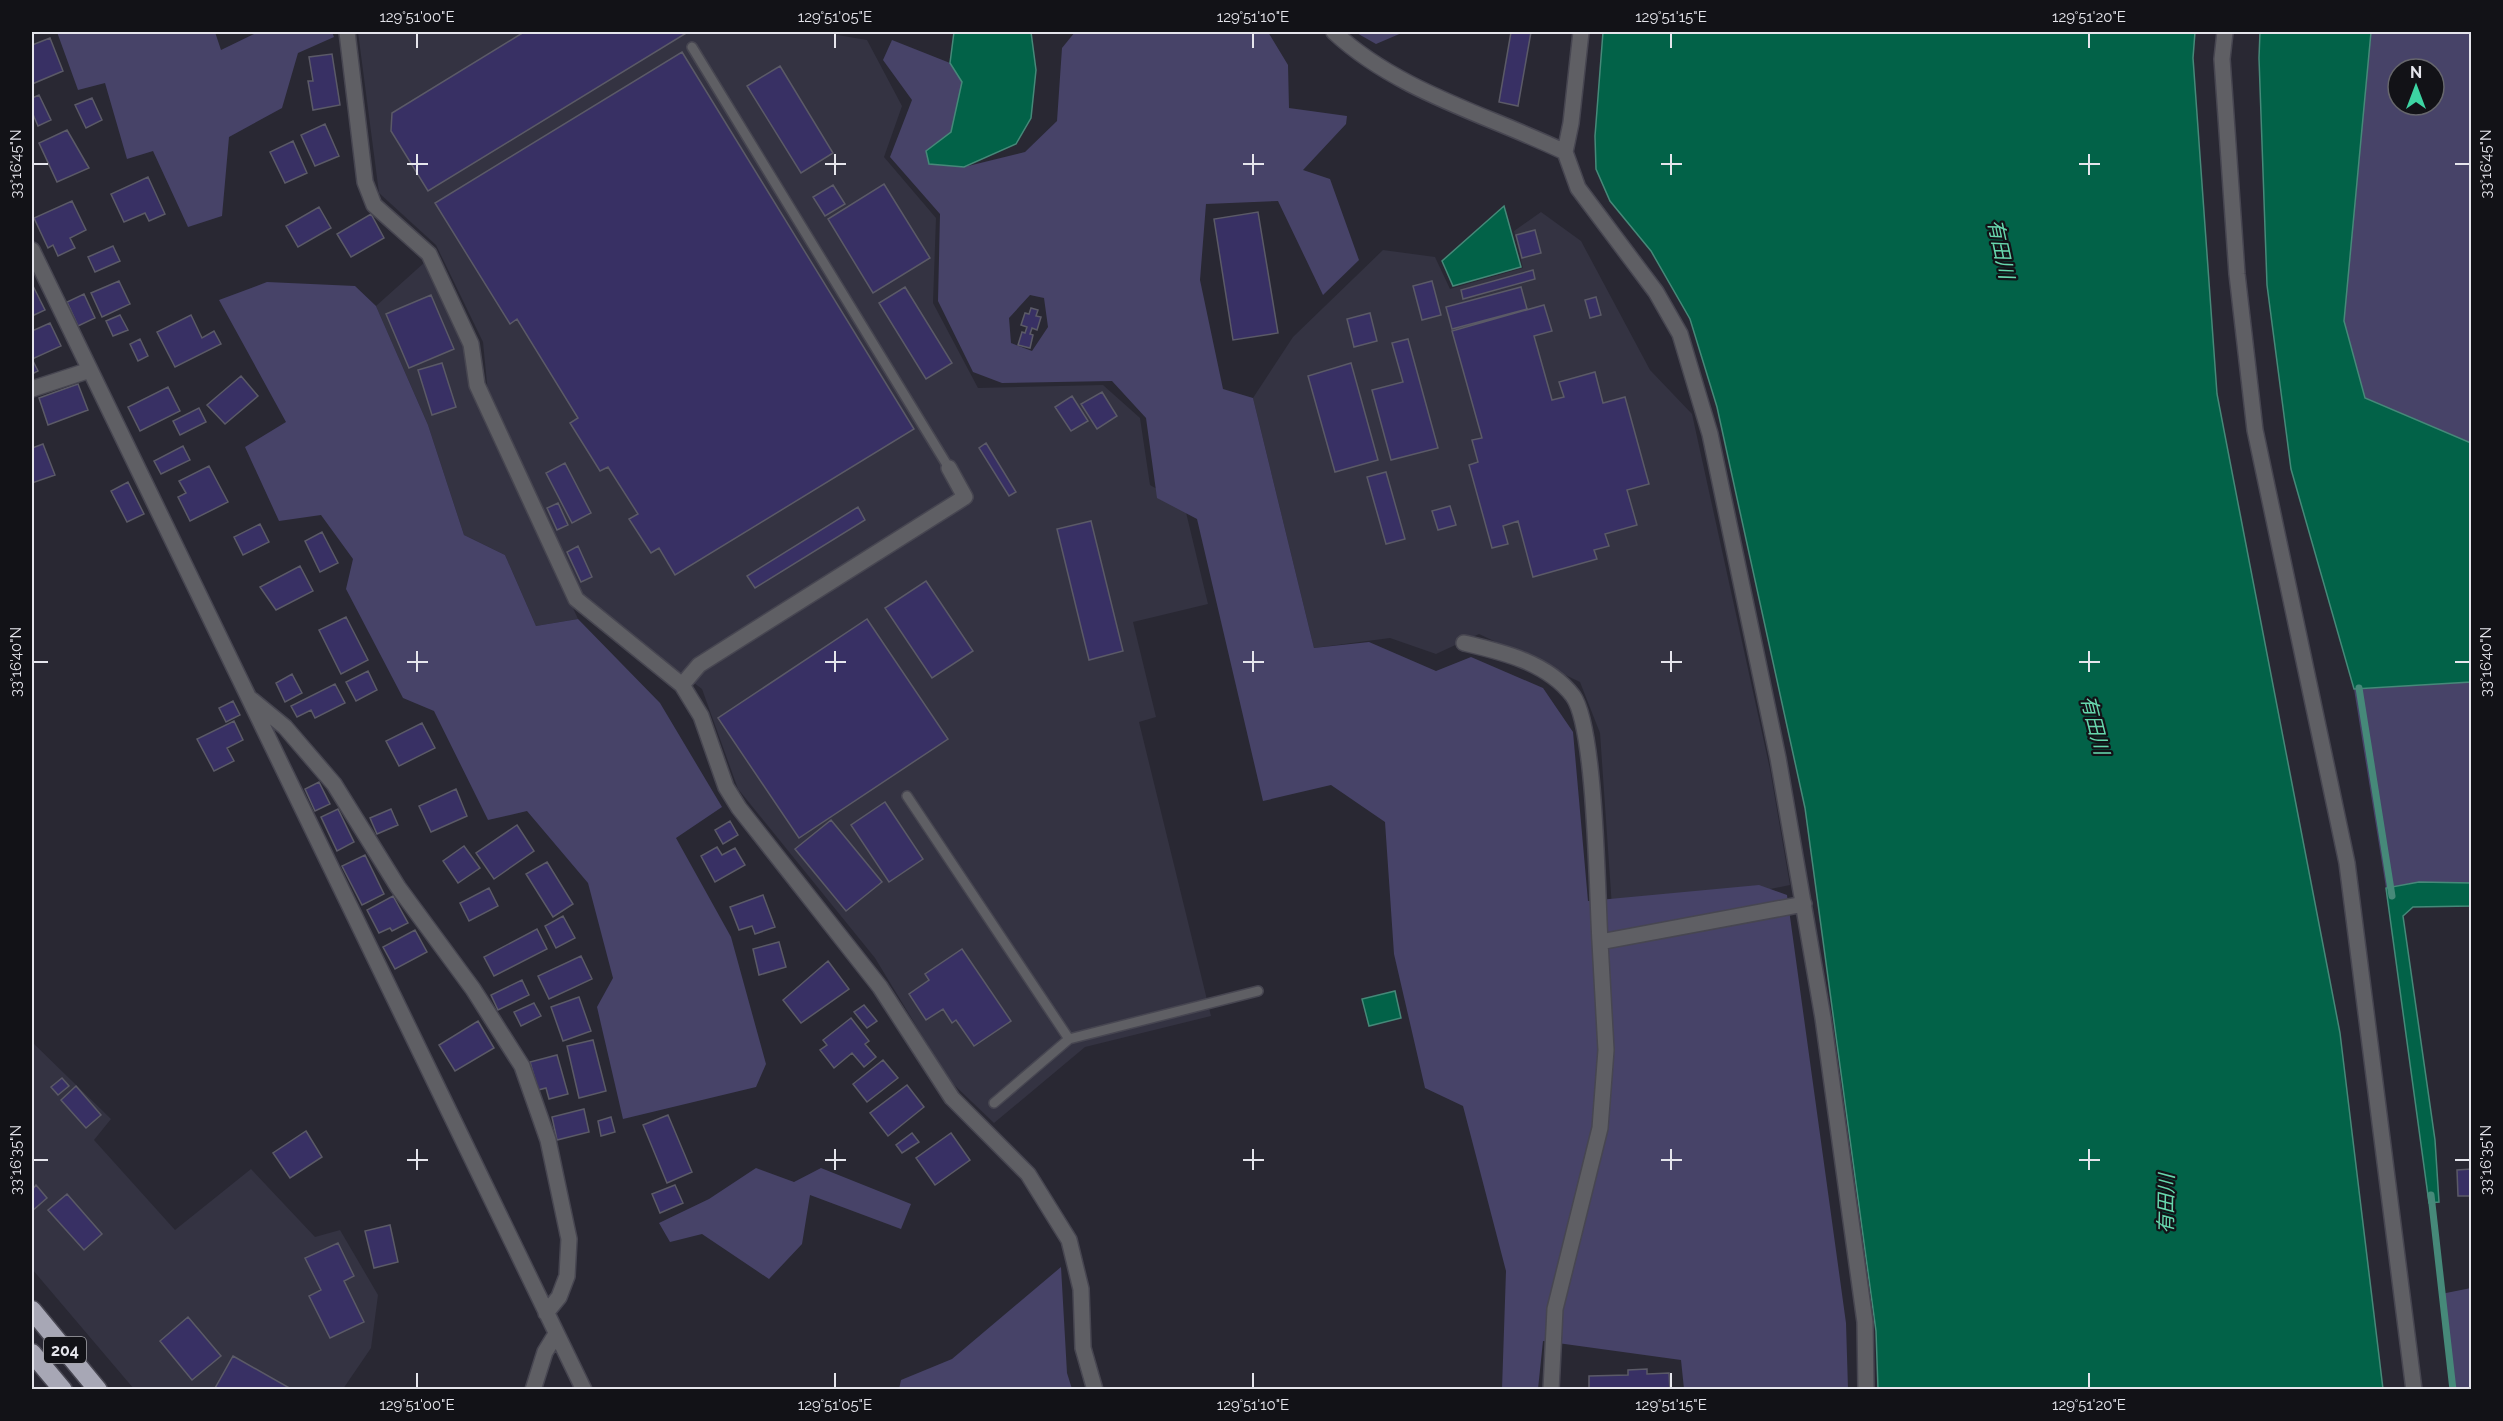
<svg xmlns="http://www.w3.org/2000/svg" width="2503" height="1421" viewBox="0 0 2503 1421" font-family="Raleway,'Noto Sans JP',sans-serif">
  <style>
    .built { fill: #343342 }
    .green { fill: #474368; fill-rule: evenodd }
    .water { fill: #026248; stroke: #468979; stroke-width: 1.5 }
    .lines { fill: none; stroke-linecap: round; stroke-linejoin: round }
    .stream { stroke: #468979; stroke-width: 7 }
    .building { fill: #383064; stroke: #5b5a67; stroke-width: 1.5 }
    .lane-casing { stroke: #474651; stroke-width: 12 }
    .street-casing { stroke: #474651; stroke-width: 18 }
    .highway-casing { stroke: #474651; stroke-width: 21 }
    .lane { stroke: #5f5f64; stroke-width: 9 }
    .street { stroke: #5f5f64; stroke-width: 15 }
    .highway { stroke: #a7a7b5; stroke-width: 18 }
    .ticks { fill: none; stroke: #e5e5ec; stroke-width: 2 }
    .labels { text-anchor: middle; stroke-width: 4.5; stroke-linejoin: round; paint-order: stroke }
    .shield { fill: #121217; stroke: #a6a6ac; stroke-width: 1.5 }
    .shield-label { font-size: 16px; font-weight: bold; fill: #e5e5ec }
    .water-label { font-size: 20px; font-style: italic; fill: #67d7ad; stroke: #121217 }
    .neatline { fill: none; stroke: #e5e5ec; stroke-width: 2 }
    .ticks-label { font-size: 15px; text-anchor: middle; fill: #e5e5ec }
  </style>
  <rect width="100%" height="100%" fill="#292833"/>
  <path class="built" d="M358,32H820L867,40L902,106L884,157L936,218L933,303L978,388L1103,385L1140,418L1150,485L1184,504L1208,604L1133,622L1156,717L1139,722L1211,1016L1085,1047L994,1123L949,1080L875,958L738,789L702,689L582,597L488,394L483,342L436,245L379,193Z
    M1541,212L1581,241L1650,370L1692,414L1770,769L1790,885L1613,922L1600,733L1580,682L1479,634L1436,654L1390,638L1314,648L1253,398L1293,337L1383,250L1435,257L1450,289L1523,268L1514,231Z
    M425,262L465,345L469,378L578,619L536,626L505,555L464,535L428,425L376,306Z
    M32,1042L111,1119L94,1140L175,1230L251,1169L315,1237L340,1230L378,1295L371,1348L343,1389H134L32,1269Z"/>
  <path class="green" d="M57,32H215L221,50L258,32H332L334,37L298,53L282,108L229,137L222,216L188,227L153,151L127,159L105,83L78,90Z
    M1075,32H1268L1288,65L1289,108L1347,116L1346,124L1303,170L1330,179L1359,260L1323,295L1278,201L1206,204L1200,280L1223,389L1253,398L1314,648L1369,642L1436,671L1471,657L1543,688L1573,732L1588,901L1759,885L1787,895L1846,1323L1848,1389H1684L1681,1360L1543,1341L1538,1389H1502L1506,1271L1463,1106L1425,1088L1394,954L1385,822L1331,785L1263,801L1197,519L1157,498L1146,418L1112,381L1002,383L973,372L938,301L940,214L890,157L912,100L883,60L892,40L950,63L962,82L951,133L926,151L929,164L964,167L1025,152L1057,121L1062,48ZM1030,295L1044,298L1048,327L1032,351L1011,343L1009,318Z
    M1355,32H1404L1376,44Z
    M2371,32H2471V443L2365,398L2344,321ZM2398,69H2434V105H2398Z
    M267,282L355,286L376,306L428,425L464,535L505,555L536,626L578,619L660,703L722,807L676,838L731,937L766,1064L756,1087L623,1119L597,1007L613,978L588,883L527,811L488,820L434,711L403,698L346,589L353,559L321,515L279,521L245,447L286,422L219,300Z
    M2471,682V883L2419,882L2386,888L2354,689Z
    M756,1168L794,1182L821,1168L911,1204L901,1229L810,1195L802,1244L769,1279L702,1234L670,1242L659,1223L709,1199Z
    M1061,1267L1067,1373L1072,1389H899L901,1380L952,1359Z
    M2471,1288V1389H2453L2441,1294Z"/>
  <path class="water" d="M954,32H1031L1036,70L1031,118L1016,144L964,167L929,164L926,151L951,132L962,82L950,63Z
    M1603,32H2195L2193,58L2217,394L2340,1033L2383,1389H1878L1876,1331L1805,808L1717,407L1690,319L1651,251L1610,201L1596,169L1595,136Z
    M2260,32H2371L2344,321L2365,398L2471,443V682L2354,689L2291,469L2267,285L2259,58Z
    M1504,206L1521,267L1453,286L1442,261Z
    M2419,882L2472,883L2471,906L2413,907L2403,916L2435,1140L2439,1202L2429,1203L2386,888Z
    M1395,991L1401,1018L1369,1026L1362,999Z"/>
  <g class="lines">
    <path class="stream" d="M2359,688L2392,896
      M2431,1195L2453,1390"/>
  </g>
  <path class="building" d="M524,32H688L428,191L391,131L392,113Z
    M1511,32H1531L1518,106L1499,102Z
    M50,38L63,71L32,84V45Z
    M682,52L914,429L675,575L659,548L651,553L629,519L638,514L608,467L600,471L570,423L578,418L517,319L510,324L435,203Z
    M332,54L340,105L313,110L308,81H313L309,57Z
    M780,66L833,153L801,173L747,86Z
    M39,95L51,120L38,126L32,112V98Z
    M92,98L102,120L86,128L75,105Z
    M325,124L339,156L315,166L301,135Z
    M67,130L89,168L57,182L39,143Z
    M293,141L307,173L285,183L270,152Z
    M148,177L165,214L149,221L145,213L124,222L111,194Z
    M884,184L930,258L873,293L828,219Z
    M833,185L845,204L825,216L813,197Z
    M72,201L86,230L70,238L75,248L58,256L53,245L48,248L34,218Z
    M319,207L331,228L298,247L286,226Z
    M1258,212L1278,333L1233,340L1214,219Z
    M371,214L384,238L351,257L337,234Z
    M1535,230L1541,253L1522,258L1516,235Z
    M113,246L120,261L95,272L88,257Z
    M1533,270L1535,279L1463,299L1461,290Z
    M119,281L130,304L102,317L91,293Z
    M1432,281L1441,315L1422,320L1413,286Z
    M32,284L45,310L32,316Z
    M905,287L952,363L926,379L879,303Z
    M1521,287L1527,309L1452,329L1446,307Z
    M84,294L95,318L78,326L67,302Z
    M431,295L454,349L409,368L386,314Z
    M1596,297L1601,315L1590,318L1585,300Z
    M1544,305L1552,331L1534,336L1552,400L1564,397L1559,382L1595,372L1603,403L1625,397L1649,484L1627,490L1637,525L1605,534L1609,546L1594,550L1597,559L1533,577L1518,521L1503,526L1508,544L1492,548L1469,465L1478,462L1472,440L1482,438L1452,331Z
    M1031,308L1038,310L1036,316L1041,317L1037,330L1032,328L1030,334L1033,335L1030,348L1018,345L1022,332L1025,333L1027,327L1021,325L1025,313L1029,314Z
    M1370,313L1377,341L1354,347L1347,319Z
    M120,315L128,330L113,336L106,321Z
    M191,315L202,338L214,331L221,344L175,367L157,332Z
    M50,323L61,346L32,359L38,371L32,374V331Z
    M140,339L148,356L138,361L130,344Z
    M1408,339L1438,448L1391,460L1372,390L1403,382L1392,343Z
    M442,363L456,407L432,415L418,370Z
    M1351,363L1378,460L1335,472L1308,376Z
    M241,376L258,396L225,424L207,405Z
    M78,384L88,410L48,425L39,398Z
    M168,387L180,411L140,431L128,407Z
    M1102,392L1117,416L1097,429L1081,404Z
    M1072,396L1088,421L1071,431L1055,407Z
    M199,408L206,422L180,435L173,421Z
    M986,443L1016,492L1009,496L979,448Z
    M43,444L55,475L32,483V448Z
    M183,446L190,460L161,474L154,461Z
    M565,463L591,513L572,523L546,473Z
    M209,466L228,502L190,521L178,497L186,493L179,481Z
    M1386,472L1405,539L1386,544L1367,477Z
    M128,482L144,514L127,522L111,491Z
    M558,503L568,525L557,530L547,508Z
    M1450,506L1456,525L1438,530L1432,511Z
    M858,507L865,520L755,588L747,576Z
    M1091,521L1123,651L1089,660L1057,529Z
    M260,524L269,542L243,555L234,537Z
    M322,532L338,563L320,572L305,541Z
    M578,546L592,577L581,582L567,552Z
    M300,566L313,591L276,610L260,587Z
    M926,581L973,651L932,678L885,608Z
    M346,617L368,660L341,674L319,630Z
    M867,619L948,739L799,838L718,718Z
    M368,671L377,690L356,701L346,682Z
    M292,674L302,693L285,702L276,683Z
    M335,684L345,703L315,718L311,710L297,717L291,706Z
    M233,701L240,715L226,722L219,708Z
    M234,721L243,740L227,748L234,761L214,771L197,739Z
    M422,723L435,748L399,766L386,741Z
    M319,782L330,804L315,811L305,789Z
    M456,789L467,816L431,832L419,806Z
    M885,802L923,859L889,882L851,825Z
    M338,809L354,842L337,851L321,817Z
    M391,809L398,825L377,834L370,818Z
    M831,820L882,882L846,911L795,849Z
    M730,821L738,835L723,844L715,830Z
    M517,825L534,851L494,879L476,853Z
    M464,846L480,868L458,883L443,861Z
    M717,847L722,855L735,848L745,865L715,882L701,856Z
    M365,855L384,894L362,905L342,866Z
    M547,862L573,904L553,917L526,874Z
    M489,888L498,906L469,921L460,903Z
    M763,895L775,927L755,934L752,926L739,930L730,907Z
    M393,896L408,923L392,931L390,928L379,933L367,910Z
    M563,916L575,938L556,948L545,926Z
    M537,929L547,949L494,976L484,957Z
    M415,930L427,952L395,969L383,947Z
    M779,942L786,967L759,975L753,949Z
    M962,949L1011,1021L974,1046L956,1020L952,1023L943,1009L926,1020L909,994L929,980L925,974Z
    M581,956L592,979L549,999L538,976Z
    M828,961L849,989L801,1023L783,1000Z
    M522,980L529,995L498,1010L491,995Z
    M579,997L591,1031L563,1041L551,1007Z
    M534,1003L541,1016L521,1026L514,1012Z
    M864,1005L877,1021L867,1028L854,1012Z
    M851,1018L869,1041L865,1044L876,1057L864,1067L852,1053L834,1068L820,1050L827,1045L823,1040Z
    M478,1021L494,1048L455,1071L439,1045Z
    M593,1040L606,1091L579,1098L567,1046Z
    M557,1055L568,1094L549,1099L546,1088L538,1090L530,1062Z
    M883,1060L898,1078L867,1102L853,1084Z
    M62,1078L69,1086L58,1095L51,1087Z
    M907,1085L924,1107L888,1136L870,1113Z
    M76,1086L101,1115L86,1128L61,1100Z
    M584,1109L589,1132L557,1140L552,1117Z
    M668,1115L692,1172L667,1183L643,1125Z
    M611,1117L615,1132L601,1136L598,1121Z
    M306,1131L322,1157L290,1178L273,1153Z
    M912,1133L919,1142L902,1153L896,1145Z
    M951,1133L970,1160L935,1185L916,1158Z
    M2472,1169V1196H2458L2457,1170Z
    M36,1185L47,1198L32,1211V1190Z
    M675,1185L683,1203L660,1213L652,1194Z
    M67,1194L102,1234L84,1250L48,1210Z
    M390,1225L398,1262L374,1268L365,1231Z
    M338,1243L354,1276L344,1281L364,1322L330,1338L309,1296L321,1290L305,1258Z
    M188,1317L221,1356L192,1380L160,1341Z
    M233,1356L293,1390H214Z
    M1647,1369V1374L1669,1373L1670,1390H1589V1376L1628,1375V1370Z"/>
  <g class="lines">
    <defs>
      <path id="lane" d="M692,47L949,468
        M907,796L1069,1039
        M994,1103L1069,1039L1258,991"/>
      <path id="street" d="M347,32L365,182L374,205L429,254L471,344L477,385L576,599L682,685L701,716L726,787L739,808L880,987L952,1098L1028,1174L1069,1240L1081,1289L1083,1348L1095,1390
        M1334,32C1397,91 1488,115 1565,152
        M1581,32L1571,123L1565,152L1578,188L1656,292L1680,334L1710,434L1778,758L1823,1018L1865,1322L1866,1390
        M2225,32L2222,59L2237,274L2255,430L2347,863L2414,1390
        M32,250L584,1390
        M32,389L90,370
        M1464,643C1502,652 1547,662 1573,696C1596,728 1597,895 1600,942
        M682,685L699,665L965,497L949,468
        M252,700L285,727L334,784L398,887L473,989L522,1066L548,1140L569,1239L567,1276L559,1297L546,1313
        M533,1390L545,1352L556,1334
        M1551,1390L1555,1309L1600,1128L1606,1050L1600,942L1804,904"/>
      <path id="highway" d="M32,1310L98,1390
        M32,1353L63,1390"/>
    </defs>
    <use href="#lane" class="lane-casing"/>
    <use href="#street" class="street-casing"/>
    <use href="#highway" class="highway-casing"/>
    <use href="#lane" class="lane"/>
    <use href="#street" class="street"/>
    <use href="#highway" class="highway"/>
  </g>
  <path class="ticks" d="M417,33V48M835,33V48M1253,33V48M1671,33V48M2089,33V48M417,154V175M835,154V175M1253,154V175M1671,154V175M2089,154V175M33,164H48M407,164H428M825,164H846M1243,164H1264M1661,164H1682M2079,164H2100M2455,164H2470M417,651V672M835,651V672M1253,651V672M1671,651V672M2089,651V672M33,662H48M407,662H428M825,662H846M1243,662H1264M1661,662H1682M2079,662H2100M2455,662H2470M417,1149V1170M835,1149V1170M1253,1149V1170M1671,1149V1170M2089,1149V1170M33,1160H48M407,1160H428M825,1160H846M1243,1160H1264M1661,1160H1682M2079,1160H2100M2455,1160H2470M417,1373V1388M835,1373V1388M1253,1373V1388M1671,1373V1388M2089,1373V1388"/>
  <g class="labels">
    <rect class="shield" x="44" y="1337" width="42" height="26" rx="4.5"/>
    <g class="shield-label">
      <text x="65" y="1356">204</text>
    </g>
    <g class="water-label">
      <text transform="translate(2001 249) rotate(78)" y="7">有田川</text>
      <text transform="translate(2095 725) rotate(76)" y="7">有田川</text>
      <text transform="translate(2166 1204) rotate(-89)" y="7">有田川</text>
    </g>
  </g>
  <rect width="2503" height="1421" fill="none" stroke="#121217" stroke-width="66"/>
  <g transform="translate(2416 87)"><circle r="28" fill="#121217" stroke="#66666c" stroke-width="1.5"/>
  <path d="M0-4.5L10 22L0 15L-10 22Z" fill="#3dd4a3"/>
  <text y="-9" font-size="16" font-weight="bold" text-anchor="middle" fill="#e5e5ec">N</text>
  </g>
  <rect x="33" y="33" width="2437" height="1355" class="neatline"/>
  <g class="ticks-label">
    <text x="417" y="22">129°51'00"E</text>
    <text x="835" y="22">129°51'05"E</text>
    <text x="1253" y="22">129°51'10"E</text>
    <text x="1671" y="22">129°51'15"E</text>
    <text x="2089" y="22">129°51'20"E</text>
    <text transform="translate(16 164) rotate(-90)" y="5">33°16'45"N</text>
    <text transform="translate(2486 164) rotate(-90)" y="5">33°16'45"N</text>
    <text transform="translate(16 662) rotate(-90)" y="5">33°16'40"N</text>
    <text transform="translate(2486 662) rotate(-90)" y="5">33°16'40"N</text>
    <text transform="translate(16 1160) rotate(-90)" y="5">33°16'35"N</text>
    <text transform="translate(2486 1160) rotate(-90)" y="5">33°16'35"N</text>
    <text x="417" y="1410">129°51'00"E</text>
    <text x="835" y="1410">129°51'05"E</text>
    <text x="1253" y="1410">129°51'10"E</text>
    <text x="1671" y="1410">129°51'15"E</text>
    <text x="2089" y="1410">129°51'20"E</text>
  </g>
</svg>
